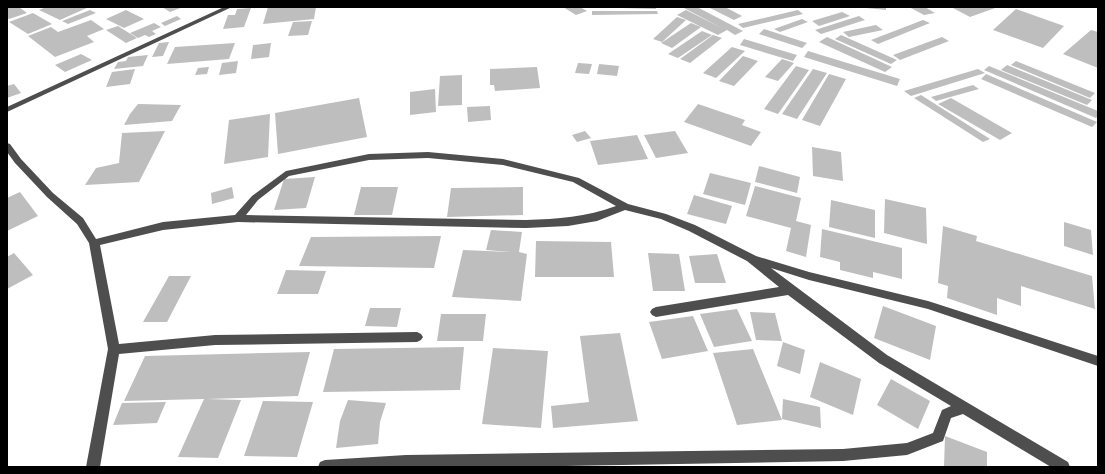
<svg xmlns="http://www.w3.org/2000/svg" width="1105" height="474" viewBox="0 0 1105 474" font-family="Poppins,sans-serif">
  <style>
    .building { fill: #bebebe }
    .lines { fill: none; stroke-linecap: round; stroke-linejoin: round }
    .minor { fill: #4e4e4e; fill-rule: evenodd }
  </style>
  <rect width="100%" height="100%" fill="#fff"/>
  <path class="building" d="M7,7H19L27,13L9,19L7,18Z
    M46,7H89L60,20L39,10Z
    M162,7H183L170,12Z
    M268,7H316L314,19L263,24Z
    M563,7H580L587,11L576,15Z
    M621,7H656V9L621,8Z
    M682,7H697L743,31L735,35L727,30L718,35L677,15L686,10L724,29Z
    M708,7H725L742,16L734,20Z
    M866,7H886V10L866,8Z
    M909,7H925L935,13L924,15Z
    M951,7H998L970,17Z
    M251,8L244,27L223,29L228,15H235L237,9Z
    M1016,9L1064,26L1043,48L993,30Z
    M90,10L96,13L68,24L62,21Z
    M126,10L144,19L124,28L106,19Z
    M798,10L803,14L743,28L738,24Z
    M592,11H657L658,14L592,15Z
    M842,12L850,16L819,26L812,21Z
    M33,13L52,24L28,34L9,22Z
    M177,16L181,19L165,26L161,23Z
    M859,16L865,20L821,34L815,30Z
    M677,17L686,20L662,42L653,39Z
    M802,19L808,22L780,32L774,29Z
    M91,20L104,29L87,36L94,42L55,57L28,36L51,27L58,32Z
    M923,20L930,23L878,44L871,40Z
    M312,21L308,35L288,36L293,22Z
    M154,23L161,27L152,31L156,34L149,37L145,35L138,38L130,33Z
    M691,23L701,27L672,48L661,43Z
    M876,25L883,30L849,37L843,32Z
    M118,26L137,38L126,43L106,30Z
    M764,29L807,43L802,48L759,34Z
    M1091,30L1098,32V68L1063,54Z
    M702,31L712,35L678,58L668,54Z
    M713,35L722,38L690,63L680,59Z
    M841,35L897,60L891,64L835,39Z
    M827,37L892,67L885,72L819,42Z
    M942,37L949,41L900,60L893,55Z
    M744,39L797,55L793,61L740,45Z
    M169,42L163,56L152,57L159,43Z
    M235,43L229,59L167,64L175,47Z
    M271,43L269,57L251,59L253,45Z
    M732,47L745,51L716,78L703,73Z
    M808,51L900,79L897,86L804,57Z
    M81,54L92,60L65,72L55,65Z
    M148,55L143,66L114,69L118,62L126,61L128,57Z
    M743,56L758,61L734,86L719,81Z
    M782,59L794,63L778,81L765,77Z
    M238,61L236,73L219,75L222,63Z
    M1016,61L1095,93L1090,98L1011,65Z
    M578,63L592,64L589,74L575,73Z
    M599,64L619,66L617,76L597,74Z
    M1007,65L1092,100L1087,105L1001,70Z
    M796,66L809,70L778,114L764,109Z
    M989,66L1098,111V116L1096,118L984,70Z
    M209,67L207,74L195,75L198,68Z
    M537,67L540,88L495,91L494,85H490V69Z
    M135,69L130,84L106,87L112,72Z
    M813,69L827,73L797,119L782,114Z
    M978,69L985,73L911,96L904,91Z
    M829,74L846,79L820,126L802,120Z
    M986,74L1097,122L1092,127L981,79Z
    M462,75V105L438,106L440,76Z
    M14,84L21,93L7,98V86Z
    M973,85L979,89L936,101L931,97Z
    M435,89L436,112L410,115V92Z
    M921,95L990,139L983,142L914,98Z
    M359,98L367,137L278,154L275,113Z
    M951,98L1012,133L1000,140L938,104Z
    M138,104L181,105L172,121L124,125L130,114Z
    M698,104L745,120L742,125L761,132L751,146L684,122Z
    M490,106L491,120L468,122L467,107Z
    M270,114L268,157L224,164L229,120Z
    M165,131L139,182L85,185L96,168L119,163L122,133Z
    M585,131L591,138L577,142L572,135Z
    M675,131L688,153L656,158L644,135Z
    M637,135L648,159L598,165L590,141Z
    M812,147L841,152L843,181L813,176Z
    M759,166L800,177L797,193L755,182Z
    M710,173L751,183L745,205L703,194Z
    M315,177L306,208L274,210L284,179Z
    M755,186L801,198L796,221L811,225L806,257L786,251L791,228L746,216Z
    M232,187L234,198L212,204L211,193Z
    M361,187H398L392,215H354Z
    M523,187V215L447,217L451,188Z
    M20,192L38,216L7,231V198Z
    M694,195L732,206L726,224L687,214Z
    M885,199L926,208L927,244L884,233Z
    M831,200L875,210V238L829,227Z
    M1064,222L1091,230L1093,255L1064,246Z
    M943,226L977,236L976,241L1092,276L1095,309L1021,286V306L997,298V315L947,298L948,286L938,283Z
    M822,229L902,248V279L873,272V278L840,270V262L820,257Z
    M491,230L522,232L519,252L527,254L521,301L452,297L463,250L511,252L486,250Z
    M441,236L434,268L299,266L311,237Z
    M536,241L611,242L614,277H535Z
    M14,253L33,275L7,289V257Z
    M648,253L679,254L685,291H653Z
    M717,254L726,283H695L689,256Z
    M286,270L326,271L318,294H277Z
    M169,276H191L167,322H143Z
    M883,306L936,326L930,360L874,338Z
    M370,308H401L397,327L365,326Z
    M737,309L752,341L714,347L700,314Z
    M750,312L775,313L782,341L756,340Z
    M441,314H486L483,341H437Z
    M693,316L708,351L662,359L649,322Z
    M620,333L638,421L553,428L551,406L589,402L580,336Z
    M783,342L805,350L800,374L777,366Z
    M464,347L460,390L323,392L334,349Z
    M493,348L548,351L541,428L482,424Z
    M753,349L782,420L737,425L713,353Z
    M310,352L298,396L207,399L241,400L218,458L178,457L204,399L124,401L145,356Z
    M820,362L861,379L853,415L810,397Z
    M891,379L930,401L918,429L877,405Z
    M783,399L820,407L821,428L782,419Z
    M348,400L386,403L380,422L378,444L336,448L340,421Z
    M263,401L313,402L297,457L244,456Z
    M166,402L157,423L113,425L122,403Z
    M945,436L987,452V467H944Z"/>
  <g class="lines">
    <path class="minor" d="M224,7H232L7,112V107Z
      M7,143L10,144L21,159L53,193L83,218L96,239L163,222L235,215L252,196L286,171L369,154L428,152L503,159L579,178L628,204L666,214L695,225L756,256L809,272L928,301L1098,356V366L928,309L809,280L771,268L887,355L1068,462L1070,467H1051L963,414L951,418L943,441L907,455L843,461L502,467H318L320,462L325,460L406,455L843,449L907,443L933,433L942,410L951,406L879,363L788,295L656,317L652,315L650,312L652,309L656,307L779,287L747,261L689,231L661,219L625,210L597,221L568,226L526,228L238,222L163,230L100,245L119,344L215,335L417,332L421,334L423,337L421,340L417,342L215,345L119,354L100,467H86L108,349L89,243L77,224L47,197L15,163L7,152ZM428,158L503,165L573,182L616,206C586,217 558,219 526,220L246,215L258,200L289,176L369,160Z"/>
  </g>
  <rect width="1105" height="474" fill="none" stroke="#000000" stroke-width="16"/>
</svg>
